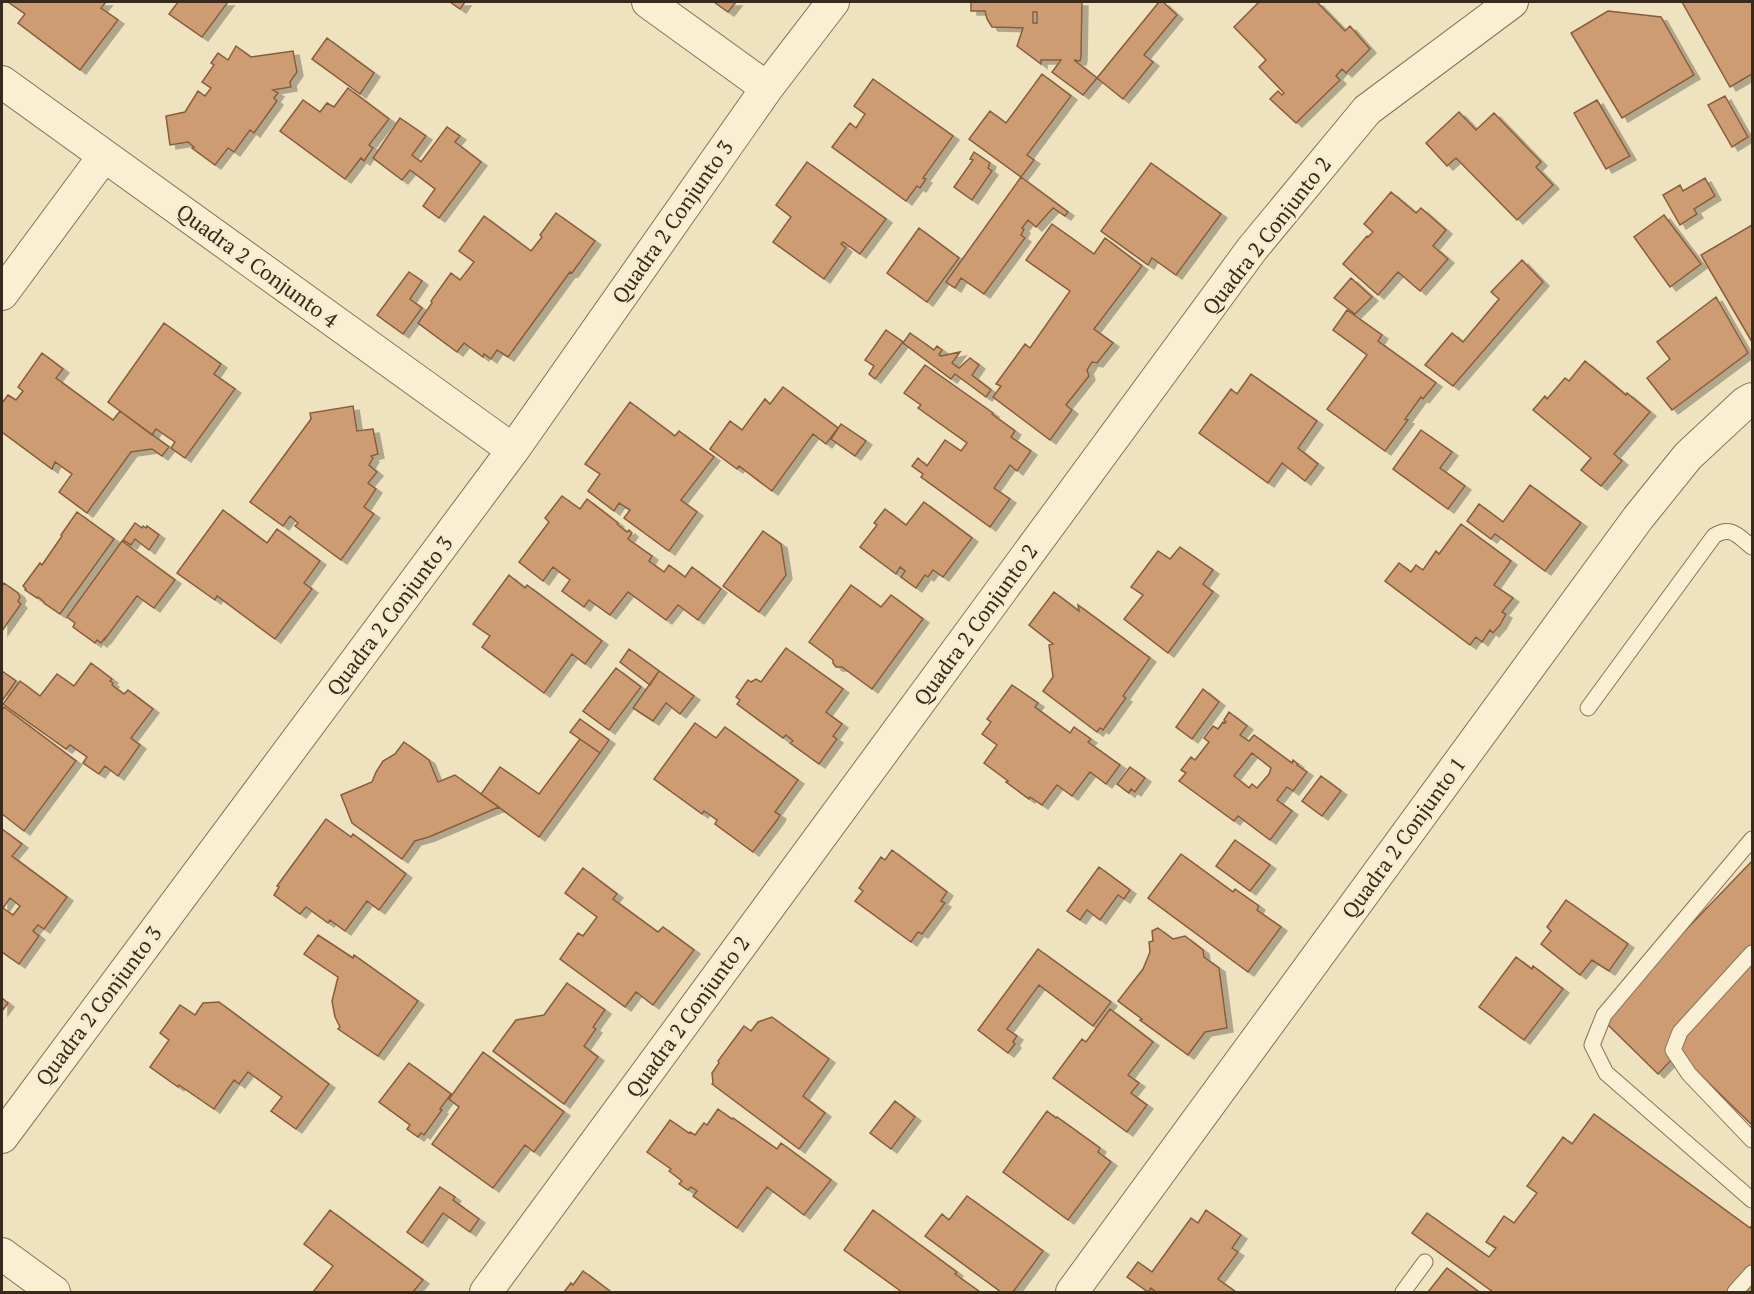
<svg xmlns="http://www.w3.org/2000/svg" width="1754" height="1294" viewBox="0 0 1754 1294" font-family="'PT Serif',serif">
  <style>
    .building { fill: #ce9c73; stroke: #875d3c; stroke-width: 1.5; fill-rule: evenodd; filter: url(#shadow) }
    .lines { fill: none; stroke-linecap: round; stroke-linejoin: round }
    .lane-casing { stroke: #887257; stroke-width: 17 }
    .street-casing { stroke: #887257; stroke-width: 34 }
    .lane { stroke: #f9efd2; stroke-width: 15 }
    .street { stroke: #f9efd2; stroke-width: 32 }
    .labels { text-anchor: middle; stroke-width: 5; stroke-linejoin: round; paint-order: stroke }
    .street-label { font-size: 21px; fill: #372a1c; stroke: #f6ecce }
  </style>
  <defs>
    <filter id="shadow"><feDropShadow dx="6" dy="4" stdDeviation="0" flood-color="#0004"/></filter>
  </defs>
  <rect width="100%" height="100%" fill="#efe2bf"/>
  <path class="building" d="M8,2H106L101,8L118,20L80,70L18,23L25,14Z
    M178,2H228L202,37L169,14Z
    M450,2H465L460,9Z
    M714,2H736L728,12Z
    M971,2H1082L1081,57L1080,61L1074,60L1097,78L1083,95L1052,72L1061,60H1041V64L1017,46L1023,28L992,27L987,19L985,11H971ZM1033,12H1037V23H1033Z
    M1159,2H1163L1177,15L1144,55L1153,62L1123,99L1097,78Z
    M1259,2H1317L1345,31L1350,26L1370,49L1346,73L1342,69L1336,76L1340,80L1296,123L1270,99L1278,91L1282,95L1284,93L1259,67L1266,60L1234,27Z
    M1682,2H1752V74L1730,87Z
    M1608,11L1661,17L1694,75L1622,118L1571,33Z
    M327,38L374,73L360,94L312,59Z
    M236,46L251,57L293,51L297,72L290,82L291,87L273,90L278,93L274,98L277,101L254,133L250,130L234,152L228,148L215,165L192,148L194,147L188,142L170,145L166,116L185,112L198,91L205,96L211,88L202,82L214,65L211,63L218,53L228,60Z
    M1042,74L1071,96L1027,155L1034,160L1021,177L969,139L990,111L1006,123Z
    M873,79L953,136L923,178L926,179L920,188L917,186L906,201L832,147L850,123L856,128L865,114L854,106Z
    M348,88L389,119L369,145L373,148L364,161L361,158L345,179L280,131L303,100L320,112L327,103L334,107Z
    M1725,96L1748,137L1732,147L1708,105Z
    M1597,100L1630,156L1606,169L1574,113Z
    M1459,112L1476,130L1494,113L1541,162L1536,167L1553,185L1517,220L1456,158L1447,166L1426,143Z
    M400,118L426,136L412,155L421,162L447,127L460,136L455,142L481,162L439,218L423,206L435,189L410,170L402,180L373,158Z
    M974,152L990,163L988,168L992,171L972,200L954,187L973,160L970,159Z
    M807,162L886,219L860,254L843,242L841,244L846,248L824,279L773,242L791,217L776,205Z
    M1151,163L1221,214L1176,275L1152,258L1148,265L1101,231Z
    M1021,177L1068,212L1065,216L1053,208L1036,227L1028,220L1022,228L1024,229L1021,235L1025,238L984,294L961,278L955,288L946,282Z
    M1705,178L1715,196L1694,209L1697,214L1680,225L1663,195L1680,185L1683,191Z
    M1391,192L1416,213L1421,208L1446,230L1433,246L1448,259L1420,291L1398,272L1378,295L1343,264L1367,236L1368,237L1373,232L1364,224Z
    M556,213L595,241L572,273L570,272L508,357L497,350L491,359L484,354L483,357L464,343L457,352L418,323L432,303L431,301L451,273L460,280L474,262L459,251L484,216L531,251L542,237L540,235Z
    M1664,215L1701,264L1670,287L1634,237Z
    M1052,224L1094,254L1105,238L1142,266L1094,329L1113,343L1097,363L1092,362L1087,370L1089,376L1066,405L1072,410L1050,440L993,397L1001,386L996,384L1025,344L1030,348L1070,291L1026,260Z
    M1752,225V342L1701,255Z
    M919,228L959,258L927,302L887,273Z
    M1522,260L1543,282L1453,386L1425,365L1452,333L1463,342L1499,299L1491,292Z
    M409,272L422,281L410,299L422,308L403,334L377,315Z
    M1351,278L1372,297L1355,314L1334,298Z
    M1716,297L1748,353L1672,410L1647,378L1670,359L1657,342Z
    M1347,310L1382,335L1378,341L1436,383L1423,399L1421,397L1405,419L1408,420L1385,451L1327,409L1367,355L1333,330Z
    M164,323L221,364L214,374L235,389L185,458L171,448L175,442L156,429L152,435L108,402Z
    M886,330L903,342L875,379L869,374L874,366L865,360Z
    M910,333L934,350L937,346L942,350L939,355L941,356L960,352L952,363L959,368L970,358L979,365L972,375L991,390L986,397L955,374L951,379L903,343Z
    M42,353L63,369L56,378L113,420L120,411L169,447L162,456L152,449L131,452L87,513L59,492L72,474L55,462L52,469L2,432V403L8,395L16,400L23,391L18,387Z
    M1585,361L1626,395L1627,393L1650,412L1614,454L1622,461L1601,486L1581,470L1591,458L1533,410L1545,396L1547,399L1565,378L1569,381Z
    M925,365L993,413L992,414L1015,431L1011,437L1031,451L1017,471L1010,465L994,488L1010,499L990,527L921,477L923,474L912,466L918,458L927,466L945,440L961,451L967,443L918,408L921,405L904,393Z
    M1251,374L1317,421L1298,448L1318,464L1305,481L1282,463L1268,483L1199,433L1231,389L1237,394Z
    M783,387L838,428L826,444L813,434L772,491L739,466L737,469L710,449L730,421L742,430L765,399L770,404Z
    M630,402L675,436L679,431L714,457L681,500L697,512L669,551L624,518L630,510L619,503L614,511L588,491L600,474L585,464Z
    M353,406L357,431L373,429L378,454L371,456L373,458L369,465L377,472L368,483L376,489L364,507L374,514L341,560L295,526L298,523L290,516L283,526L250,502L311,419L310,413Z
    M841,424L866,441L855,456L831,439Z
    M1421,430L1452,452L1440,468L1465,486L1448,509L1393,469Z
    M1530,485L1581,523L1545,571L1495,534L1491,539L1467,521L1479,504L1503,522Z
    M562,496L580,509L587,499L618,523L617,524L627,532L629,530L632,533L628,539L652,556L649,561L664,572L669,565L685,577L692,567L721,589L698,620L678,605L666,620L628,592L610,615L589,600L584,607L562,591L570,580L553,567L543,581L519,562L549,522L545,518Z
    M924,502L972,538L943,577L933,570L928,577L925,575L916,588L901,577L905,571L900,567L896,574L860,547L877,525L874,523L885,509L906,525Z
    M223,510L267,543L277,529L320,561L304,583L312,589L275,639L217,596L215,600L177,573Z
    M77,512L114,539L60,614L44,603V602L38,597L37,598L25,590L26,589L23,586L40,563L42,565L62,536L61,535Z
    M135,523L142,528L143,526L146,528L147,526L159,535L149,550L135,539L131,545L123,540Z
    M1461,524L1511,561L1494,585L1513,598L1502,612L1506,614L1500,625L1493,633L1490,630L1482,642L1476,637L1470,645L1385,581L1399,563L1411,572L1416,565L1423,570L1436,551L1439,554Z
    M763,531L781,544L786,575L759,612L723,586Z
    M122,541L175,580L154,608L137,596L105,639V638L101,643L97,640L95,643L73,627L75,623L67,617Z
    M1180,547L1213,570L1203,584L1213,592L1168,653L1124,619L1143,595L1131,587L1158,551L1170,559Z
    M509,575L525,588L527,585L602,641L585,664L572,654L544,693L482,647L490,636L473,624Z
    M4,583L18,593L20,597L18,601L21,604L2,631V586Z
    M851,585L881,607L891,595L923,619L872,689L842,667H836L833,663V660L809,642Z
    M1054,592L1079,611L1078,605L1150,658L1123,696L1126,698L1103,730L1100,728L1097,732L1043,691L1053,677L1049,645L1053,644L1029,625Z
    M786,648L843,689L826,712L842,724L833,736L837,739L819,764L790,743L793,741L786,735L783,738L737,704L740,700L736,697L748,680L751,682L756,679L761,682Z
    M629,649L659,671L650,685L620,662Z
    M91,663L112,679L110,681L113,683L112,685L124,694L128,690L153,709L131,738L140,745L118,776L105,766L99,774L83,763L87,757L70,745L66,749L3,704L20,681L40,696L57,674L74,686Z
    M616,668L641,687L609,730L583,711Z
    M2,671L16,681L2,701Z
    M659,671L694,696L680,714L666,703L653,721L633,708Z
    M1012,685L1038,703L1035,707L1070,733L1074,727L1091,739L1088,742L1120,765L1106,784L1090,772L1072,796L1057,785L1042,805L1030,797L1029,799L1006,782L1008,781L984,763L997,745L982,734L991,722L987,719Z
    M1203,689L1219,702L1192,739L1176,727Z
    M4,707L76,761L24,831L2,814V710Z
    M1229,712L1247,726L1240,735L1249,741L1254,735L1292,763L1293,760L1298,764L1297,765L1307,772L1293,791L1287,787L1277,800L1292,811L1270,840L1238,816L1234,821L1179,781L1186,773L1181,770L1191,757L1195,760L1209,742L1204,738L1213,726L1218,729L1223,722L1225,723L1226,722L1224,720ZM1252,753L1271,768L1269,774L1257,788L1252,784L1249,788L1234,776Z
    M580,719L609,740L600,753L570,732Z
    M695,723L716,738L725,727L798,780L775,812L780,815L778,819L753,852L715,824L717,820L704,811L702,814L654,779Z
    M580,739L600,753L539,837L481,794L500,767L539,794Z
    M404,742L429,760L438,782L455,775L499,807L429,837L415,841L402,859L352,823L341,795L372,782L376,772L383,761L395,754Z
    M1130,767L1145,778L1135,792L1131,789L1129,793L1117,784Z
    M1321,776L1341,791L1322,816L1302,801Z
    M326,819L351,837L353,834L406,874L379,910L367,901L345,931L330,920L328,923L306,907L300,914L274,895L279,887L277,886Z
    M2,829L22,844L12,856L67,897L44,929L38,925L33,931L39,936L19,964L2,952ZM10,898L20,906L13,915L3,908Z
    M1235,840L1270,865L1250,891L1216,866Z
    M892,850L947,892L941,901L945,903L922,934L918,932L911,942L855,901L863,891L859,888L881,857L885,860Z
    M1181,854L1233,892L1235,889L1259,906L1257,910L1281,927L1248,972L1148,898Z
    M1752,861V1125L1678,1053L1658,1074L1601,1018Z
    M1099,867L1130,890L1124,899L1118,895L1100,920L1087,910L1080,920L1067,911Z
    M583,868L617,894L613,899L658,932L663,927L694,950L653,1005L636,992L625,1007L560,959L578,933L583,936L597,917L565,893Z
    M1566,900L1628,944L1609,971L1592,960L1580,975L1541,944L1551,931L1547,927Z
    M1158,928L1173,939L1185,936L1203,950L1204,957L1219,968L1227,1028L1205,1032L1188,1055L1140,1020L1142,1019L1118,1001L1143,969L1150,952L1149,942L1153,941L1152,931Z
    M318,935L353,958L354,955L418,1001L378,1056L338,1029L340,1027L335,1017L332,1001L338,977L304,954Z
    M1038,949L1111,1002L1093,1026L1039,985L1007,1029L1017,1036L1013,1042L1015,1044L1008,1053L978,1030Z
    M1516,957L1532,969L1533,966L1563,989L1524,1040L1479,1007Z
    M567,983L605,1010L593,1027L596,1029L584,1046L598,1057L564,1104L493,1051L516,1020L544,1015Z
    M2,998L8,1003L2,1011Z
    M219,1002L329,1084L296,1129L271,1111L282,1097L248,1072L239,1084L234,1080L214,1109L179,1085L178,1087L150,1067L169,1040L160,1033L180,1005L195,1015L203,1003Z
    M1110,1009L1153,1042L1128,1075L1139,1083L1131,1093L1147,1105L1127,1132L1053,1078L1082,1039L1086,1042Z
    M772,1017L829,1059L803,1096L825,1113L799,1149L712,1084L713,1083L712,1073L719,1063L718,1061L744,1026L751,1031L758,1022Z
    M483,1052L564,1112L534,1152L525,1145L493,1188L432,1144L459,1107L449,1099Z
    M409,1063L451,1094L440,1109L442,1110L424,1135L421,1133L418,1137L407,1129L410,1125L379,1102Z
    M895,1101L915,1117L891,1149L870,1133Z
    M718,1109L732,1119L733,1118L777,1149L781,1143L831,1180L804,1215L767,1187L737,1228L693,1196L697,1191L691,1187L688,1190L679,1184L682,1181L669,1171L671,1169L647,1152L670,1120L689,1133L690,1132L695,1135L704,1123L707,1125Z
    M1047,1111L1056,1118L1057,1117L1100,1148L1098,1152L1111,1162L1068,1220L1003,1172Z
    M1594,1114L1750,1228L1752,1225V1292H1493L1412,1233L1427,1213L1489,1257L1496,1248L1486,1242L1504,1216L1514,1223L1537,1193L1527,1186L1563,1137L1572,1144Z
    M440,1187L455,1197L453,1200L479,1219L470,1232L443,1213L422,1243L407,1232Z
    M967,1196L1043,1251L1013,1292H1001L925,1236L942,1214L949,1220Z
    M330,1210L423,1280L413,1292H313L333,1266L304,1244Z
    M873,1210L957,1272L955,1274L980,1292H902L844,1250Z
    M1206,1210L1241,1235L1232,1248L1238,1252L1218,1279L1236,1292H1156L1151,1288L1148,1292L1127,1277L1138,1262L1152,1272L1191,1218L1198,1223Z
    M1447,1268L1479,1292H1428Z
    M583,1271L590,1276L611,1292H564L571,1283L573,1285Z"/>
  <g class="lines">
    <defs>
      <path id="lane" d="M1588,708L1714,536C1731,525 1738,536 1752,547
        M1752,839L1604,1015L1592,1045L1606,1073L1752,1200
        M1752,953L1680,1032L1673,1050L1689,1074L1752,1140
        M1403,1292L1425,1262
        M1735,1292L1752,1273"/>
      <path id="street" d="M648,2L767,88
        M2,82L513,450
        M2,294L104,156
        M2,1137L513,450L767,88L833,2
        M2,1254L54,1292
        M486,1292L1252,249L1367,110L1512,2
        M1072,1292L1638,518L1688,456L1745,403L1752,399"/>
    </defs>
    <use href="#lane" class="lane-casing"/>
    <use href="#street" class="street-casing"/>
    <use href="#lane" class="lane"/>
    <use href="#street" class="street"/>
  </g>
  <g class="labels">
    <g class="street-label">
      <text transform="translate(673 222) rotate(-55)" y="7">Quadra 2 Conjunto 3</text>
      <text transform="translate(1267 236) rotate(-52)" y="7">Quadra 2 Conjunto 2</text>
      <text transform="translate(257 266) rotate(36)" y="7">Quadra 2 Conjunto 4</text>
      <text transform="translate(390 616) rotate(-53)" y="7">Quadra 2 Conjunto 3</text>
      <text transform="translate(976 625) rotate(-54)" y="7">Quadra 2 Conjunto 2</text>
      <text transform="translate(1404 838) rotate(-54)" y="7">Quadra 2 Conjunto 1</text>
      <text transform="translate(99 1006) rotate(-53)" y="7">Quadra 2 Conjunto 3</text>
      <text transform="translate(688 1017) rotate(-54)" y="7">Quadra 2 Conjunto 2</text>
    </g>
  </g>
  <rect width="1754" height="1294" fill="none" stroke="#372a1c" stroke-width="6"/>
</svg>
